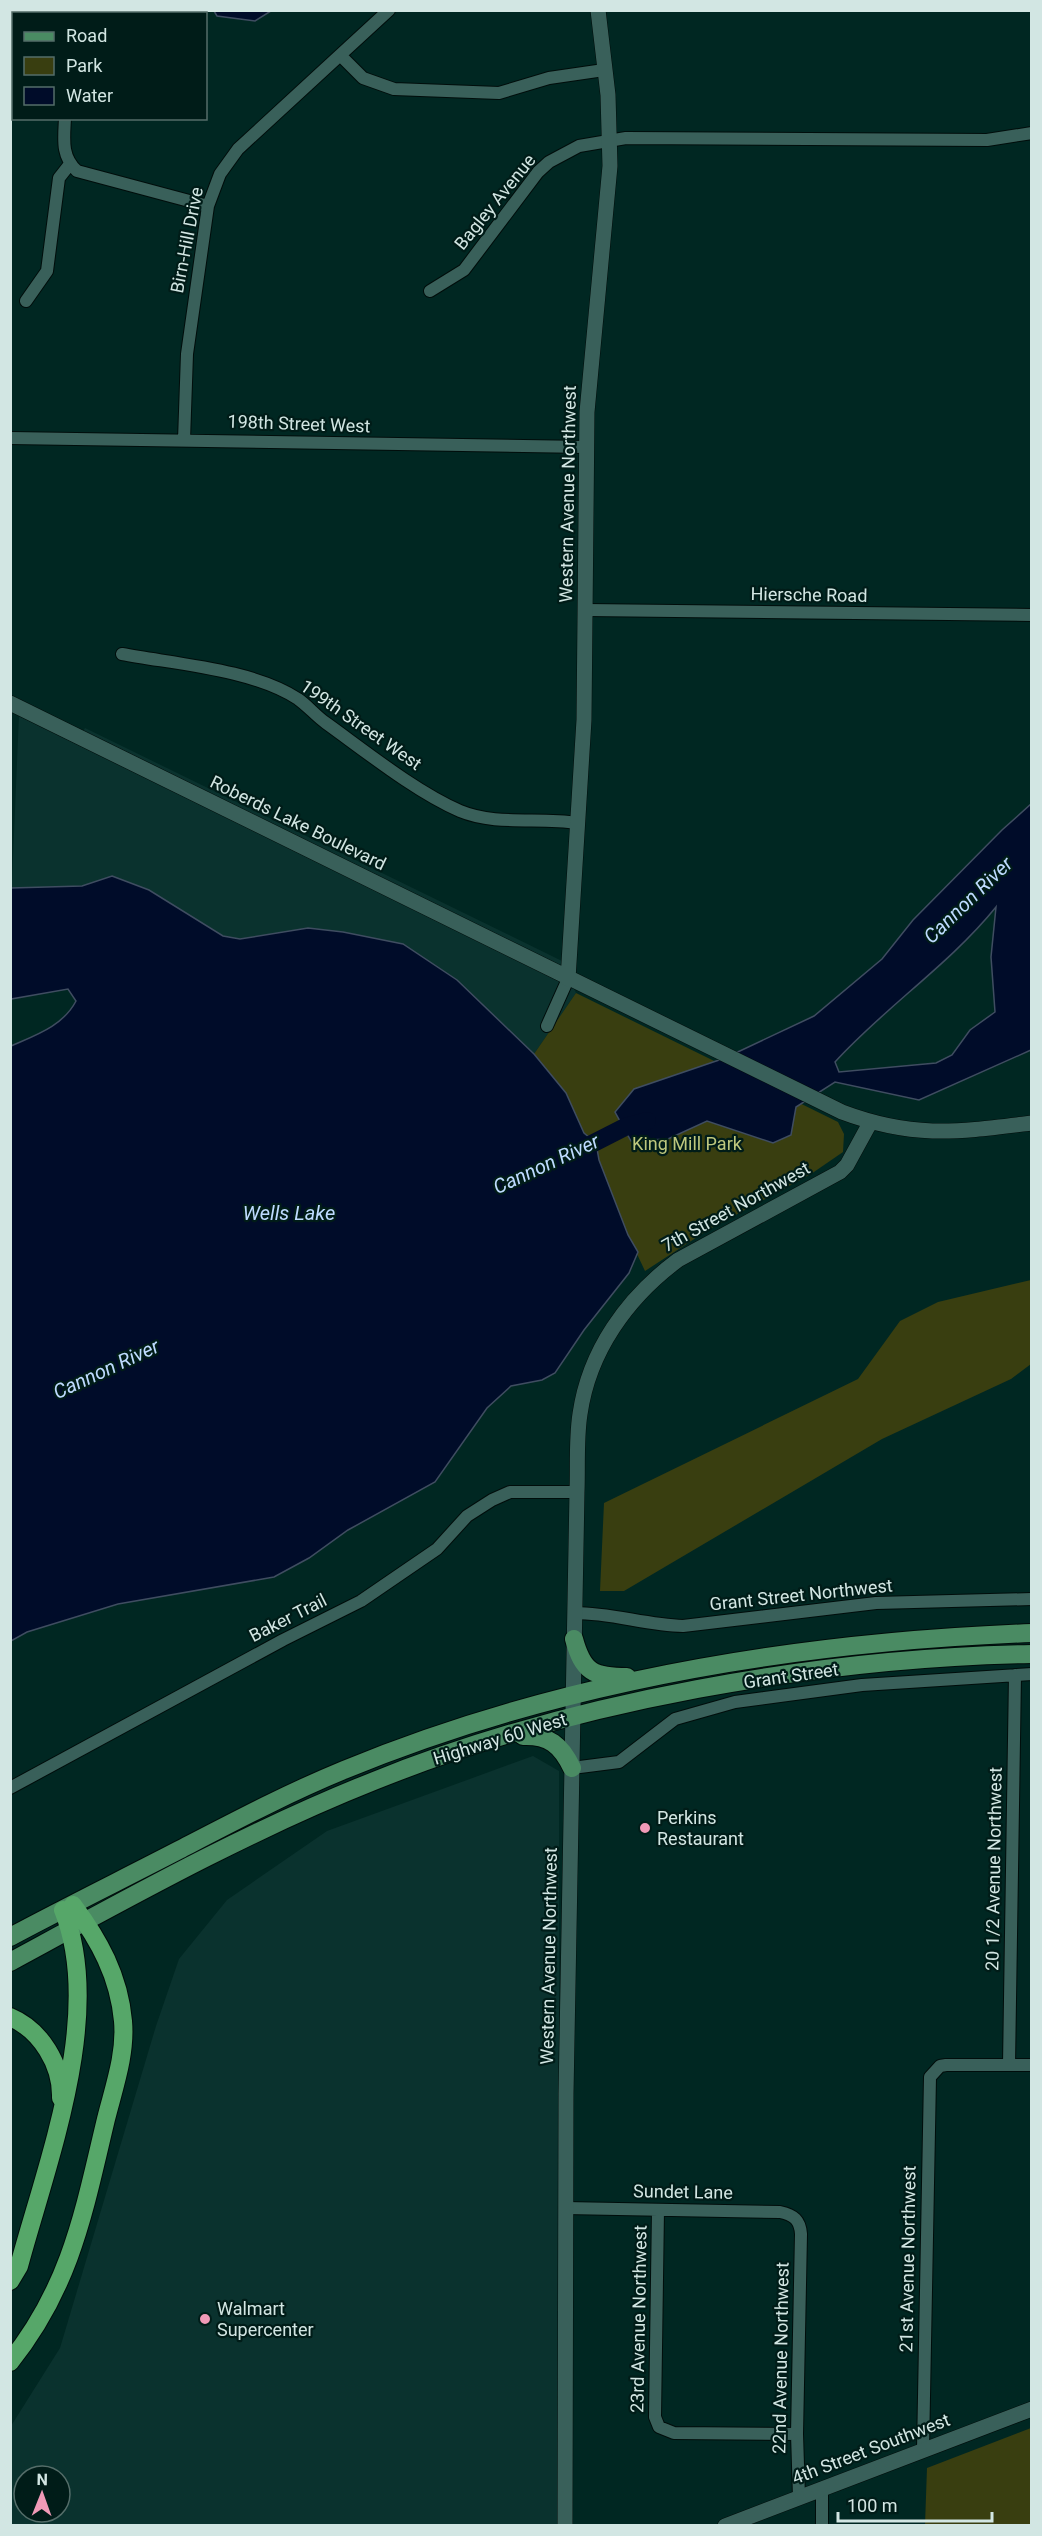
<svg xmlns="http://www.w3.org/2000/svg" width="1042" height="2536" viewBox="0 0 1042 2536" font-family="Roboto,sans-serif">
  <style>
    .built { fill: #0a322e; fill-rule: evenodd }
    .green { fill: #393e10 }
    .water { fill: #000c29; stroke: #3f4d61; stroke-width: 1.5; fill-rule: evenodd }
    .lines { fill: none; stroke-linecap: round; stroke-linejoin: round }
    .river { stroke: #000c29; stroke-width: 18 }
    .minor-casing { stroke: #000d0b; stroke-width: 14 }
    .tertiary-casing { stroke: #000d0b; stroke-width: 16 }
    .primary-casing { stroke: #000d0b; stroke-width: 20 }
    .motorway-casing { stroke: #000d0b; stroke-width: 20 }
    .minor { stroke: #39605a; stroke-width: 12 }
    .tertiary { stroke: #39605a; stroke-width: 15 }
    .primary { stroke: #4a8b63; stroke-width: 18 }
    .motorway { stroke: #56a769; stroke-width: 18 }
    .poi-dot { fill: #f09ab7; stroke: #001c18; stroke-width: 2 }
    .labels { text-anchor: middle; stroke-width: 4.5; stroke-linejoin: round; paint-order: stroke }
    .street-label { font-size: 18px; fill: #d2e6e3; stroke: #001c18 }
    .park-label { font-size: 18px; fill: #bdc77d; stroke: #001c18 }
    .poi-label { font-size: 18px; fill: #d2e6e3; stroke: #001c18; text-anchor: start }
    .water-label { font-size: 20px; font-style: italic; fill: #bedbff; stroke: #001c18 }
  </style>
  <rect width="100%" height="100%" fill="#002722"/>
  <path class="built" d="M19,715L76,744L85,728L562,961L576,993L534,1054L11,905Z
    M533,1756L559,1771V2525L11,2526V2426L60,2348L156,2026L179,1959L227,1900L327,1831ZM24,2476H60V2512H24Z"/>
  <path class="green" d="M576,993L838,1122L844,1134L843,1152L811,1174L708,1230L645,1271L628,1235L599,1160L596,1143L584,1133L566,1093L534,1054Z
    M1031,1280V1364L1011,1379L882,1439L624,1591H600L604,1503L858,1379L900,1321L938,1302Z
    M1031,2428V2525H925L927,2468Z"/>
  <path class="water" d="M214,11H271L255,21L217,16Z
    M1031,804V1050L919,1100L835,1082L796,1107L791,1135L773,1143L707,1121L668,1139L631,1141L615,1112L634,1089L725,1058L814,1016L882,959L913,920L1002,830ZM996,907L991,957L995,1012L970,1030L952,1055L936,1063L839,1072L835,1062C885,1007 949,965 996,907Z
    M112,876L149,890L223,936L240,939L308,928L343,932L403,944L457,980L534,1054L566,1093L584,1133L596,1143L599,1160L628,1235L638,1252L629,1273L584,1330L555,1373L542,1380L511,1386L487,1408L435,1482L348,1530L309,1558L274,1577L118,1604L27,1632L11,1641V1046C36,1035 63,1026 76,1001L68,989L11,999V888L82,886Z"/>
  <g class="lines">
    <path class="river" d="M574,1153L625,1127L647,1121"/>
    <defs>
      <path id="minor" d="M90,14L91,10
        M340,55L363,78L394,89L499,93L549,78L604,70
        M65,118C64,139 61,156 77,171L208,206
        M430,291L464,270L538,172L549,162L579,146L626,138L987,140L1032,133
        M26,301L47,271L59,178L70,164
        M10,438L586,447
        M184,440L187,354L208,206L220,174L238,149L389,10
        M586,610L1032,615
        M122,654C175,664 252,669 298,699C308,706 316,716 326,723C365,751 416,792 460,811C496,826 539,817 577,823
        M547,1026L568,979
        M575,1613C612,1613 646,1625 683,1626L876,1603L1032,1599
        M572,1768L619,1762L675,1719L735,1702L862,1685L1032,1674
        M10,1788L283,1640L361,1601L437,1549L467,1516L492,1500L510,1492H577
        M1009,2065L1015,1675
        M565,2208L780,2212C794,2215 800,2220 801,2234L797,2434L799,2497
        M658,2210L655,2417L659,2427L674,2433L797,2434
        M923,2450L930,2077L940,2066L946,2065H1032
        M822,2526V2488"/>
      <path id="tertiary" d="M10,703L842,1112C914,1139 958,1132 1032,1123
        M568,979L584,720L587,412L610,166L608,95L598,10
        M565,2526L566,2094L577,1492C578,1467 576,1440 580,1414C589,1351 627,1298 678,1260L840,1172L847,1165L870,1123
        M725,2526L1032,2409"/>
      <path id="primary" d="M574,1639C583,1672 593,1677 627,1677
        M523,1736C549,1735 561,1745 572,1768
        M10,1937C66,1907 123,1879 179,1850C233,1822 288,1793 344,1770C562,1680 798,1642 1032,1633
        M10,1962C130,1897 248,1831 374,1781C571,1701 820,1658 1032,1654"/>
      <path id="motorway" d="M10,2017C41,2030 62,2065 61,2098
        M10,2281L19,2266C47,2162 105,2014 63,1910
        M10,2362C71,2286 84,2211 106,2119C114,2087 126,2054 123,2021C119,1976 99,1940 73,1905"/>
    </defs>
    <use href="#minor" class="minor-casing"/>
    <use href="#tertiary" class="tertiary-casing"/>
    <use href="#primary" class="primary-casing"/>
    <use href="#motorway" class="motorway-casing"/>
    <use href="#minor" class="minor"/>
    <use href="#tertiary" class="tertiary"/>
    <use href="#primary" class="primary"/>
    <use href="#motorway" class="motorway"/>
  </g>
  <g class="poi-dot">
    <circle cx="645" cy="1828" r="6"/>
    <circle cx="205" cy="2319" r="6"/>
  </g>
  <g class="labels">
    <g class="street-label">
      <text transform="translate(495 202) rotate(-51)" y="6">Bagley Avenue</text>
      <text transform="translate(187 240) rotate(-79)" y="6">Birn-Hill Drive</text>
      <text transform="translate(299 424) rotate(2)" y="6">198th Street West</text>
      <text transform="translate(568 494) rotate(-89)" y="6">Western Avenue Northwest</text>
      <text transform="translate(809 595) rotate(1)" y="6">Hiersche Road</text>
      <text transform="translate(361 725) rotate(35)" y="6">199th Street West</text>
      <text transform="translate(298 823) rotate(26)" y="6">Roberds Lake Boulevard</text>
      <text transform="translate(736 1207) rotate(-29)" y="6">7th Street Northwest</text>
      <text transform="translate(801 1595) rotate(-6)" y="6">Grant Street Northwest</text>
      <text transform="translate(288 1618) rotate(-27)" y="6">Baker Trail</text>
      <text transform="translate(791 1676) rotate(-8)" y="6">Grant Street</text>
      <text transform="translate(500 1739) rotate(-17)" y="6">Highway 60 West</text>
      <text transform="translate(994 1869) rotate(-89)" y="6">20 1/2 Avenue Northwest</text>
      <text transform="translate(549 1956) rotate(-89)" y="6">Western Avenue Northwest</text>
      <text transform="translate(683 2192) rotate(1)" y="6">Sundet Lane</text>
      <text transform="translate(908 2259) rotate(-89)" y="6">21st Avenue Northwest</text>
      <text transform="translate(639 2319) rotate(-89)" y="6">23rd Avenue Northwest</text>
      <text transform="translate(781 2358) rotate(-89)" y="6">22nd Avenue Northwest</text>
      <text transform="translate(871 2449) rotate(-21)" y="6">4th Street Southwest</text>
    </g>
    <g class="park-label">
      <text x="687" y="1150">King Mill Park</text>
    </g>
    <g class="poi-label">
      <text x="657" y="1824">Perkins<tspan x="657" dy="21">Restaurant</tspan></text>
      <text x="217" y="2315">Walmart<tspan x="217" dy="21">Supercenter</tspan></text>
    </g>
    <g class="water-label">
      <text transform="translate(968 900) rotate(-44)" y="7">Cannon River</text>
      <text transform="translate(546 1164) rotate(-25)" y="7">Cannon River</text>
      <text x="289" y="1220">Wells Lake</text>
      <text transform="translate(106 1369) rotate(-25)" y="7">Cannon River</text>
    </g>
  </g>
  <rect width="1042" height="2536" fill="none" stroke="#d2e6e3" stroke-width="24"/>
  <rect x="12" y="12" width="195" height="108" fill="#001c18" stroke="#546d69" stroke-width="1.5"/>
  <rect x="24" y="32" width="30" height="9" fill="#4a8b63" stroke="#546d69" stroke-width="1.5"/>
  <text x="66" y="42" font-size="18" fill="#d2e6e3">Road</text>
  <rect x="24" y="57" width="30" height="18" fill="#393e10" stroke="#546d69" stroke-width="1.5"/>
  <text x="66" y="72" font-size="18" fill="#d2e6e3">Park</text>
  <rect x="24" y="87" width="30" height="18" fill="#000c29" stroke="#546d69" stroke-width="1.5"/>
  <text x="66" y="102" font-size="18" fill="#d2e6e3">Water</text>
  <g transform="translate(42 2494) rotate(1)"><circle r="28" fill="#001c18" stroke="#546d69" stroke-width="1.5"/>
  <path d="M0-4.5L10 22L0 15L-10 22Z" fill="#f09ab7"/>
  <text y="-9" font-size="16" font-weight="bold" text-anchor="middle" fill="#d2e6e3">N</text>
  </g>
  <path d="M838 2512v9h154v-9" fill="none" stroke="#d2e6e3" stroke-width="3"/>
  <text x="847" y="2512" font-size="18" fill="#d2e6e3" stroke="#001c18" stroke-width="4.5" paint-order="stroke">100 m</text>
</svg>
